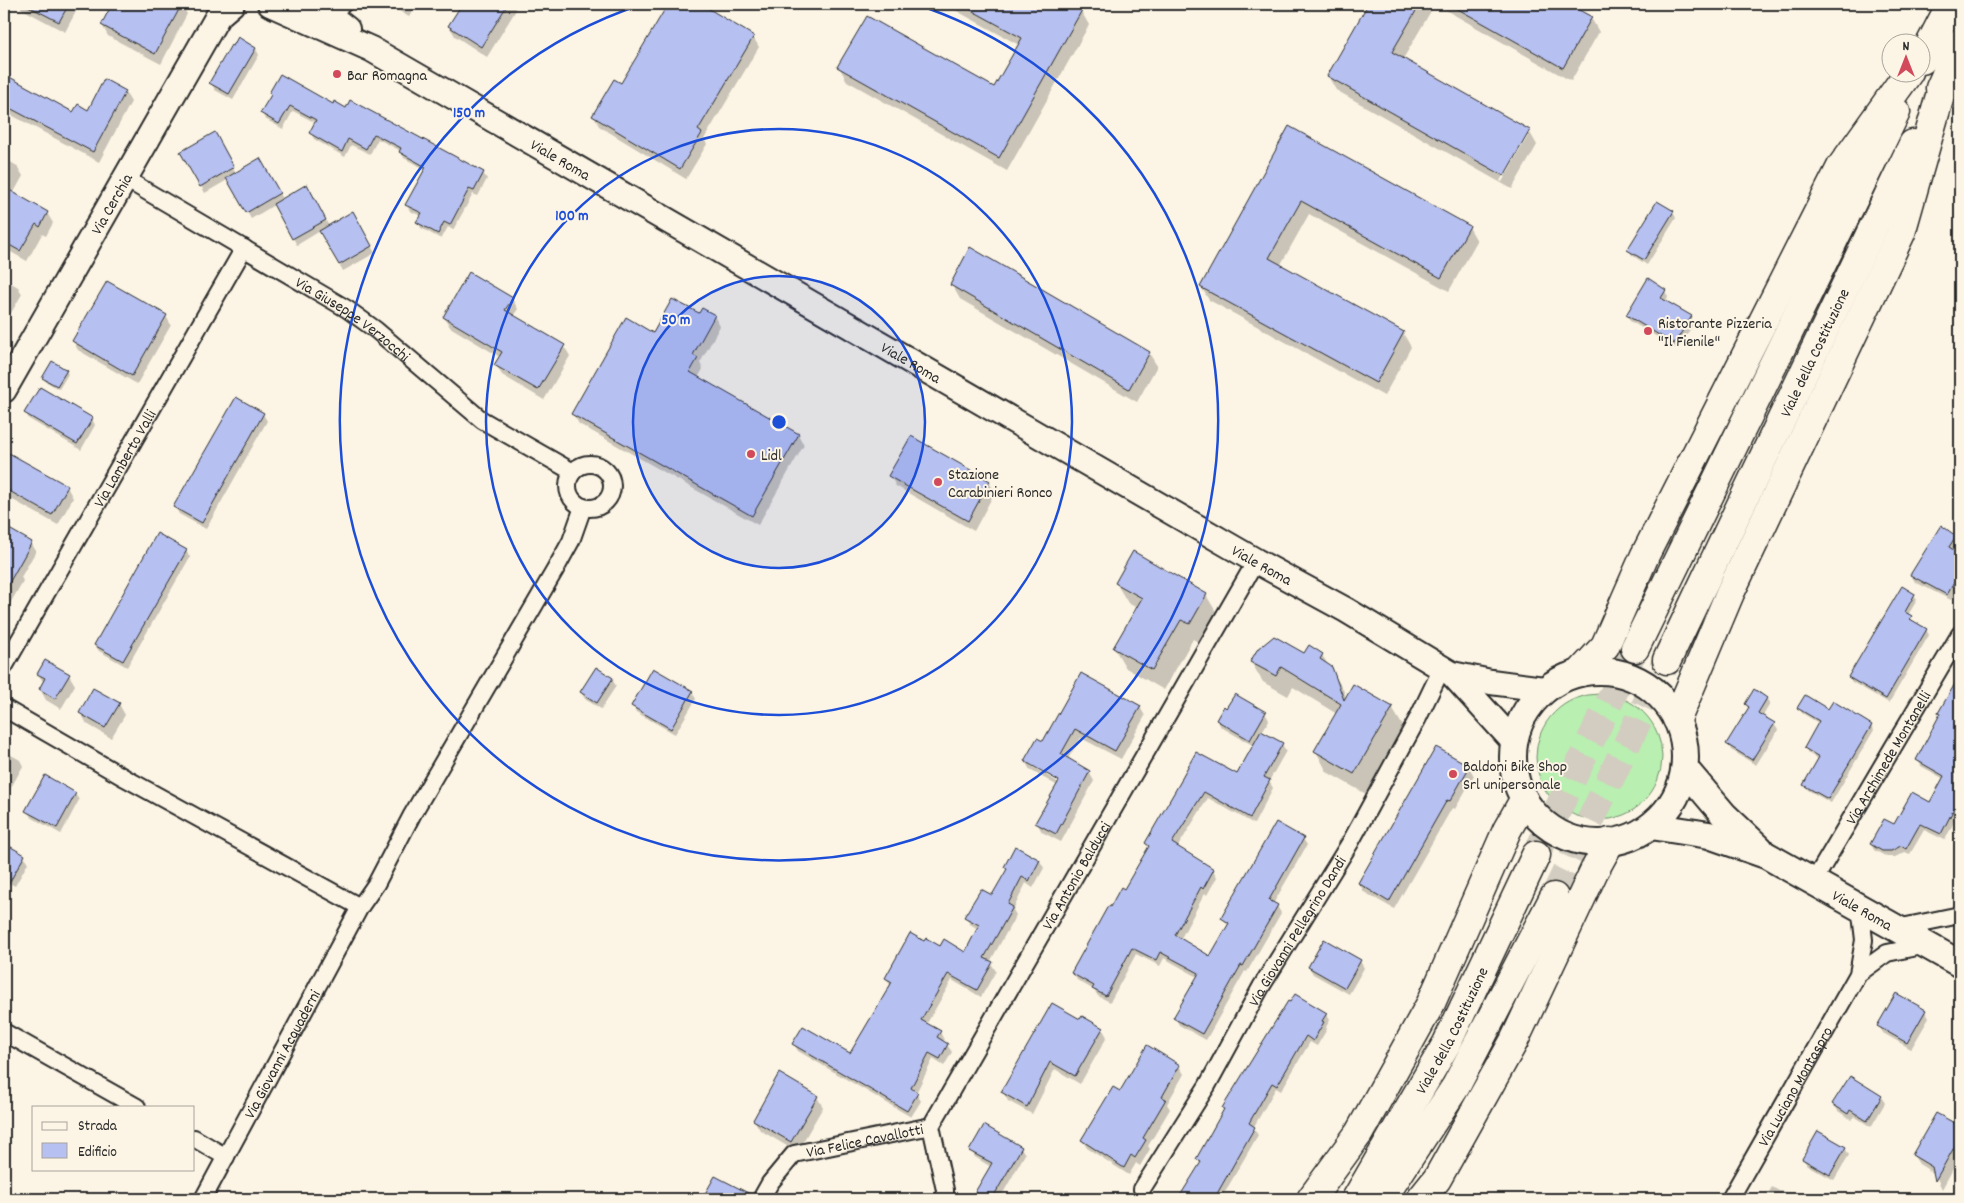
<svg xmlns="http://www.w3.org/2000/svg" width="1964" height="1203" viewBox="0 0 1964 1203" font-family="Dekko,sans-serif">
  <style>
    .green { fill: #b9efb0; stroke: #728d6e }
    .shadow { fill: #0003; fill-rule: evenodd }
    .building { fill: #b6c0f1; stroke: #2b2b2b }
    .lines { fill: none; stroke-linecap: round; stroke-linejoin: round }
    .highway-tunnel { stroke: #d2cdc0; stroke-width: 28; stroke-dasharray: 28 14; stroke-linecap: butt }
    .street-casing { stroke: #2b2b2b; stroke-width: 20 }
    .secondary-casing { stroke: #2b2b2b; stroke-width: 28 }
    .primary-casing { stroke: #2b2b2b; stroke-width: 30 }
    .highway-casing { stroke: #2b2b2b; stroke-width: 31 }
    .street { stroke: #fcf5e5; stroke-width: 16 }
    .secondary { stroke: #fcf5e5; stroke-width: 24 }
    .primary { stroke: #fcf5e5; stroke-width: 26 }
    .highway { stroke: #fcf5e5; stroke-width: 28 }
    .ring { fill: none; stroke: #1d4ed8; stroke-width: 2.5 }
    .poi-dot { fill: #d1495b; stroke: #fcf5e5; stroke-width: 2 }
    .labels { text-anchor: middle; stroke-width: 4; stroke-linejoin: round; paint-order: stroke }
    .poi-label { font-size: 16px; fill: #2b2b2b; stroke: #fcf5e5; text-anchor: start }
    .street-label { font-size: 16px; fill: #2b2b2b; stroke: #fcf5e5 }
    .centre { fill: #1d4ed8; stroke: #fcf5e5; stroke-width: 2.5 }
    .ring-label { font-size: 15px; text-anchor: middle; font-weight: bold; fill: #1d4ed8; stroke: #fcf5e5; stroke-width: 4; stroke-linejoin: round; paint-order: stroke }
  </style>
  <rect width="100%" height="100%" fill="#fcf5e5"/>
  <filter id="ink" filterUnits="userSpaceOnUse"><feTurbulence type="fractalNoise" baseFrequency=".02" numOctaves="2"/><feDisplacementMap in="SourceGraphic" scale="10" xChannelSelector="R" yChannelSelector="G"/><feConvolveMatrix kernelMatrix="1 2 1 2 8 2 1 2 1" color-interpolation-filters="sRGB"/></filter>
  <g filter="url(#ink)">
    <path class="green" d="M1536 757a63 63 0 1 1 126 0a63 63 0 1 1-126 0Z"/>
    <path class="shadow" d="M19,4H80L65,32L22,9Z
      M113,4H181L187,14L161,64L108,36L102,25Z
      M388,4H417L409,17Z
      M464,4H513L516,10L487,57L455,36L449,26Z
      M670,4H698L753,37L759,47L704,139L707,144L686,179L599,126L594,116L621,84Z
      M944,4H1067L1081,11L1089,25L1007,171L847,81L839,67L994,89L1019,45Z
      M1369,4H1566L1591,18L1599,32L1571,81L1435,4L1403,59L1529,131L1537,145L1512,189L1336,90L1328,76ZM1525,136H1528L1502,182L1500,181Z
      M256,49L259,55L233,100L215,90L211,83Z
      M4,76L74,113L88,111L125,92L131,102L99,162L4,111Z
      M272,96L333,106L483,173L487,179L478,196L473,194L453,230L448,227L441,239L421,228L418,222L421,216L410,211L407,205L426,170L404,158L401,151L378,139L370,154L351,145L345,157L314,139L311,133L316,123L293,111L283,129L265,119L262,113Z
      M1289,128L1469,227L1477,241L1449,291L1309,214L1280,266L1403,333L1411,347L1384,396L1209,300L1201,287Z
      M214,134L236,174L260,160L283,200L306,186L329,226L352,213L375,253L343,271L320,231L297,245L274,205L251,219L229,179L205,193L182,152Z
      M4,158L17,166L23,176L13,194L47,213L53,223L46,236L42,234L27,261L11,252L4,245Z
      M1673,212L1676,218L1647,265L1632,255L1629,250Z
      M4,279L18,287L22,294L8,318L4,315Z
      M952,285L1149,353L1157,366L1137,402L960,299Z
      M1665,291L1668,297L1665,302L1691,317L1694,323L1678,349L1630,321L1627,315Z
      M512,299L518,309L513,316L564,346L570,356L544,400L502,375L496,365L500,357L450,327L444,317Z
      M699,315L714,316L720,326L700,363L703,369L698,378L798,435L804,445L758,525L579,424L573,414L654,334Z
      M166,316L171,325L137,384L78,350L73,341Z
      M66,371L68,374L59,389L45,381L44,378Z
      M236,399L263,414L267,421L206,529L179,514L175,507Z
      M26,413L92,419L95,425L81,450L29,419Z
      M912,438L989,482L995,492L974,531L896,486L890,476Z
      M10,455L67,487L73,498L58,525L4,495V466Z
      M4,527L31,543L36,551L21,577L23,581L4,614Z
      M1955,537L1959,543L1953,551L1960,555V584L1951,600L1915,582L1911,575Z
      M186,551L190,557L127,667L99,651L95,645Z
      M1116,583L1206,595L1218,615L1201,644L1193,639L1164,690L1126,668L1114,648L1137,608L1128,603Z
      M1914,595L1917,600L1908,615L1914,622L1926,629L1929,635L1889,703L1852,682L1849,677Z
      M1305,655H1322L1343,689L1346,698L1392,708L1404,728L1366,794L1327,772L1316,751L1337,714L1293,687L1288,696L1263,682L1251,662Z
      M38,674L69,675L75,685L61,709L46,700L40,689L44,683Z
      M1082,675L1140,707L1145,716L1121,759L1081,738L1067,760L1089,772L1094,781L1061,842L1042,832L1037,823L1058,786L1030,770L1025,761L1044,743ZM1031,764L1065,783L1064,786L1031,766Z
      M1960,677V736L1953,749L1960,754V810L1945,840L1924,830L1910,854L1905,852L1895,857H1887L1874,850L1871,844L1894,826L1931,804L1944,779L1921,766L1918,760L1941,715L1940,713Z
      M612,679L616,686L601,709L585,699L581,692Z
      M692,692L696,699L675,734L636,712L633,706Z
      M1235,695L1265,713L1269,720L1262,732L1282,744L1286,751L1269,781L1273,788L1254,824L1208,798L1177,848L1213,870L1217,877L1207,895L1205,893L1180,940L1210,958L1229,926L1222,918L1303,839L1307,845L1273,904L1277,906L1281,913L1247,972L1245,971L1206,1040L1179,1025L1175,1018L1198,977L1164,958L1160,966L1136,954L1110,1002L1098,996L1094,990L1077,980L1073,973L1110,909L1125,891L1149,848L1146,843L1183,780L1237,776L1254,746L1221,727L1217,720L1227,710Z
      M1766,698L1770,704L1762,717L1774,724L1778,730L1756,765L1731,750L1728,744L1749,710L1746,704Z
      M119,704L125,715L111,738L87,724L81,713Z
      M1799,708L1828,711L1871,725L1874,730L1831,803L1808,790L1805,785L1819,760L1808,753L1805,748L1820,724L1802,713Z
      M4,751L20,760L23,766L4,800Z
      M1469,767L1474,776L1455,809L1452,808L1394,909L1364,892L1359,883Z
      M75,794L79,800L61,834L31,817L27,811Z
      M7,846L24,856L28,863L15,886L4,880V852Z
      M1016,848L1040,861L1044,868L1033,888L1026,883L1013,910L1016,915L990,962L996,971L981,997L952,980L926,1025L940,1032L944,1040L943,1042L947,1045L952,1052L944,1066L933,1059L916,1093L921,1101L911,1117L798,1051L794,1044L851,1055L890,985L886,978L924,943L966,953L978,929L970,924L966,917L993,897L1007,870L1005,867Z
      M1360,961L1364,968L1349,994L1313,974L1309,967Z
      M1925,1011L1929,1018L1911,1049L1883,1033L1879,1026Z
      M1326,1013L1330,1020L1326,1027L1327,1029L1317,1046L1310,1042L1281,1091L1276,1088L1253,1128L1258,1135L1222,1197L1225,1199H1180L1201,1164L1197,1159Z
      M1080,1021L1102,1028L1107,1037L1080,1084L1055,1069L1032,1114L1008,1101L1003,1092Z
      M1179,1066L1184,1074L1167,1104L1170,1109L1148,1146L1150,1149L1140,1166L1136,1163L1129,1175L1087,1148L1082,1140L1120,1092Z
      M817,1097L823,1107L797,1152L760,1130L754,1120Z
      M1881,1097L1885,1103L1871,1127L1854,1116L1852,1120L1838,1111L1834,1104Z
      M1950,1121L1960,1127V1156L1942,1189L1935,1174L1919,1164L1913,1155Z
      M1021,1148L1025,1154L1002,1195L1009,1199H973L991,1167L975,1157L971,1151Z
      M1845,1148L1849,1155L1834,1180L1807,1165L1803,1159Z
      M1772,1187L1779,1191L1795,1193L1800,1199H1765Z"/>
    <path class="building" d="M24,4H69L59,22Z
      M112,4H182L155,54L101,25Z
      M462,4H508L481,47L448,26Z
      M668,4H701L754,36L698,130L702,133L680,169L592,116L614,79L621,83Z
      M960,4H1070L1082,10L999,158L837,67L867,16L994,87L1022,38Z
      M1368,4H1420L1392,52L1530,130L1504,176L1327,76Z
      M1449,4H1568L1592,17L1563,68Z
      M238,37L256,48L229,94L209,83L231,45L233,46Z
      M4,74L73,112L78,104L88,110L104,79L126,91L93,152L4,105Z
      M280,74L333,104L334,101L346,108L350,100L484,172L474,191L469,189L450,225L444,222L438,234L416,222L422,213L405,205L426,167L399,152L401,148L374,134L366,149L348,139L342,152L309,133L316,120L290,106L279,124L260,113L271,95L269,93Z
      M1289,126L1470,226L1441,278L1301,201L1269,258L1404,332L1376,383L1200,287Z
      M215,132L234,167L200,187L180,152Z
      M260,158L280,193L246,213L226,178Z
      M307,184L326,220L292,239L273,204Z
      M4,187L48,212L40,227L36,224L20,251L4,242Z
      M1657,201L1674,211L1644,260L1627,250Z
      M353,211L372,246L339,265L319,231Z
      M970,247L1150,352L1129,389L950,285Z
      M469,272L513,298L505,310L565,345L538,390L494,365L502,352L443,317Z
      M1648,278L1666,290L1661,298L1692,316L1674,344L1626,315Z
      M107,281L167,315L132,376L72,341Z
      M672,299L699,313L702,308L715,315L693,355L698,358L690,372L799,434L752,516L571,414L626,317L653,333Z
      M52,361L67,370L57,386L42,378Z
      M40,387L93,418L77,444L24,413Z
      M236,397L264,413L202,523L173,507Z
      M911,436L990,481L968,521L888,476Z
      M9,453L68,486L52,515L4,488V463Z
      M1941,525L1956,536L1949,547L1960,554V572L1947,595L1910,575Z
      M4,526L32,542L4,592Z
      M157,533L187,550L123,661L94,645Z
      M1133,551L1207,594L1190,624L1181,620L1152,670L1113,648L1142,598L1115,583Z
      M1902,586L1915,594L1905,612L1912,616L1910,619L1927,629L1886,699L1848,677Z
      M1274,636L1304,653L1309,645L1323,654L1320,659L1332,667L1344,700L1353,684L1393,707L1354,774L1314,751L1341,704L1281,667L1276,676L1250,662L1257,650Z
      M45,660L70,674L55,699L39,689L45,678L37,674Z
      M596,667L613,678L597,703L580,692Z
      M653,668L693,691L671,729L631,706Z
      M1081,673L1141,706L1115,751L1075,729L1061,754L1090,771L1056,834L1035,823L1059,781L1024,761L1037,738L1043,741Z
      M1960,675V797L1941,834L1920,824L1906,849L1901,846L1891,851H1882L1870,844L1884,819L1894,824L1912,792L1930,802L1944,776L1916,760L1940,714L1938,713Z
      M93,688L120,703L105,728L79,713Z
      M1754,689L1767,698L1758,713L1775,723L1752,760L1726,744L1749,707L1745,704Z
      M1235,694L1266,712L1250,740L1216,720L1224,706L1226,708Z
      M1805,695L1828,709L1833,701L1872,725L1828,799L1803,785L1819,757L1804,748L1819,721L1797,708Z
      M1261,731L1283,743L1264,777L1270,780L1250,818L1204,792L1172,843L1214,869L1203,889L1201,887L1175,935L1210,956L1229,923L1221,918L1276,822L1304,838L1269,900L1278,905L1243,966L1241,965L1202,1034L1173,1018L1199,973L1160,952L1156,960L1132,948L1106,996L1092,989L1094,986L1071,973L1108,906L1110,907L1121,887L1124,889L1149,846L1145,843L1182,779H1181L1196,752L1237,774Z
      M1436,747L1470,766L1450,801L1447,800L1389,902L1358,883Z
      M45,775L76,793L57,828L25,811Z
      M4,843L25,855L4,892Z
      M1015,846L1040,860L1029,881L1022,877L1008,904L1013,907L984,958L993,962L977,990L948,974L921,1020L941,1031L937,1037L948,1044L940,1059L929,1053L911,1088L918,1093L907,1111L792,1044L803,1026L850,1053L892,982L885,978L910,933L924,941L926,938L940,946L944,939L965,952L979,925L964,917L981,889L992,895L1007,869L1004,867Z
      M1324,939L1361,960L1345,988L1308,967Z
      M1896,993L1926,1010L1907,1043L1877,1026Z
      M1295,994L1327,1013L1322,1021L1324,1022L1313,1041L1306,1036L1277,1086L1272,1083L1249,1123L1255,1127L1214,1199H1178L1201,1162L1196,1159L1224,1109L1222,1108L1288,1001L1290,1002Z
      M1052,1003L1080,1019L1082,1016L1103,1028L1075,1076L1050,1062L1027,1107L1001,1092Z
      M1147,1045L1180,1065L1162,1097L1166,1099L1143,1138L1146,1140L1135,1158L1131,1155L1124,1168L1081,1140L1113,1087L1120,1091Z
      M779,1073L818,1096L791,1142L753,1120Z
      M1850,1076L1882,1096L1867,1121L1850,1110L1848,1114L1832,1104Z
      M1936,1113L1960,1126V1137L1935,1181L1932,1167L1912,1155Z
      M984,1125L1022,1147L992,1199H971L992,1163L969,1151Z
      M1818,1131L1846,1147L1830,1175L1802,1159Z
      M715,1176L752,1195L751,1199H702Z"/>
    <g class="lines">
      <path class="highway-tunnel" d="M1536,855L1635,648
        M1554,897L1667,660"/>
      <defs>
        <g id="street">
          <path d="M328,14L343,4"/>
          <path id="s1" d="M124,178L347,309L376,330L482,420L573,472"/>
          <circle cx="590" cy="486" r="22"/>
          <path id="s2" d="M4,667L244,248"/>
          <path d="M4,708L125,778L360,907L376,884L412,815L555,570L571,541L583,507"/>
          <path id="s3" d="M1814,881L1960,634"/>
          <path d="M1897,928L1960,915"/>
          <path d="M1858,974L1887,953L1927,945"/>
          <path d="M4,1032L137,1107"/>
          <path d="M194,1138L226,1157"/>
          <path id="s4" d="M1142,1189L1207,1086L1261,987L1350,843L1418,718L1442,668"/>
          <path id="s5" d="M203,1199L360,907"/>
          <path id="s6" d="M761,1199L770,1183L794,1154L931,1126"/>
          <path id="s7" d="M945,1199V1190L931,1126L1256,561"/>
          <path id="s8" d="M1730,1199L1858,974L1864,940L1860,906"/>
        </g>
        <g id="secondary">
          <path id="s9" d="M270,4L371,49L1256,561L1346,610L1452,674L1513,741"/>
          <path d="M315,4L347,29"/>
          <path id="s10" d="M4,390L218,16L232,4"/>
          <path d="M1452,674L1491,682L1544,689"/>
        </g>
        <g id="primary">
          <circle cx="1599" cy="757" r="86"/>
          <path d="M1685,769L1724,815L1760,849"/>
          <path id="s11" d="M1651,826L1709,835L1766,855L1960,964"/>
        </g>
        <g id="highway">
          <path d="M1922,60L1951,4"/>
          <path d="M1940,88L1960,43"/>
          <path d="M1635,648L1896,112"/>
          <path id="s12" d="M1667,660L1913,144"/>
          <path d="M1581,672L1605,646L1645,555L1841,167L1909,72"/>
          <path d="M1677,719L1730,593L1901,233L1947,71"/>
          <path d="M1311,1199L1359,1133L1431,1003L1507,830L1524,800"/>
          <path id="s13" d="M1356,1199L1447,1043L1536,855"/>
          <path d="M1382,1199L1456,1086L1554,897"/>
          <path d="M1421,1199L1437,1179L1514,1041L1594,871L1610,842"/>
        </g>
      </defs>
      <use href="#street" class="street-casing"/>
      <use href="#secondary" class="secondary-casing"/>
      <use href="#primary" class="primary-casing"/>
      <use href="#highway" class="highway-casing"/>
      <use href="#street" class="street"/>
      <use href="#secondary" class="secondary"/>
      <use href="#primary" class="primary"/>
      <use href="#highway" class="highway"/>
    </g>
  </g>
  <circle cx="779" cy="422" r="146" fill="#1d4ed8" fill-opacity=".12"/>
  <g class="ring">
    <circle cx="779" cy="422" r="146"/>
    <circle cx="779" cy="422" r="293"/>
    <path d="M915 4A439 439 0 1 1 643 4"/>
  </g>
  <g class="poi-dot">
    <circle cx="337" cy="74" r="5"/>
    <circle cx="1648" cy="331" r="5"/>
    <circle cx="751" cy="454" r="5"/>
    <circle cx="938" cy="482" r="5"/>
    <circle cx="1453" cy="774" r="5"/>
  </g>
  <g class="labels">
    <g class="poi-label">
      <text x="347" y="80">Bar Romagna</text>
      <text x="1658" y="328">Ristorante Pizzeria<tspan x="1658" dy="18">"Il Fienile"</tspan></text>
      <text x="761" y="460">Lidl</text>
      <text x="948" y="479">Stazione<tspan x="948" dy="18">Carabinieri Ronco</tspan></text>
      <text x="1463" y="771">Baldoni Bike Shop<tspan x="1463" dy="18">Srl unipersonale</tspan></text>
    </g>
    <g class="street-label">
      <text dy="6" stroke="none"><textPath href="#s9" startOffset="330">Viale Roma</textPath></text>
      <text dy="6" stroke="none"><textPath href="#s10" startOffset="215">Via Cerchia</textPath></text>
      <text dy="6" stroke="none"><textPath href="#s1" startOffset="269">Via Giuseppe Verzocchi</textPath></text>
      <text dy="6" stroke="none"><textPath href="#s12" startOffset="341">Viale della Costituzione</textPath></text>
      <text dy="6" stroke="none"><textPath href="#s9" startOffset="735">Viale Roma</textPath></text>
      <text dy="6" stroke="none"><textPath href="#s2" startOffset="241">Via Lamberto Valli</textPath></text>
      <text dy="6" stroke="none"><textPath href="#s9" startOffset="1140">Viale Roma</textPath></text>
      <text dy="6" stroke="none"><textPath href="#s3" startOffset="144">Via Archimede Montanelli</textPath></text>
      <text dy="6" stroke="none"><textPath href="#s7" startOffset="364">Via Antonio Balducci</textPath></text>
      <text dy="6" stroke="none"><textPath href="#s11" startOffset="230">Viale Roma</textPath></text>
      <text dy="6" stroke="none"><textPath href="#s4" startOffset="301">Via Giovanni Pellegrino Dandi</textPath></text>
      <text dy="6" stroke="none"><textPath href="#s13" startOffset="194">Viale della Costituzione</textPath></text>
      <text dy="6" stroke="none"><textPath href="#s5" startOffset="165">Via Giovanni Acquaderni</textPath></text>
      <text dy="6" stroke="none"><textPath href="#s8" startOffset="130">Via Luciano Montaspro</textPath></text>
      <text dy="6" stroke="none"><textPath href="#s6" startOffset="128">Via Felice Cavallotti</textPath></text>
    </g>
  </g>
  <circle cx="779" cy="422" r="8" class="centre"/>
  <g class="ring-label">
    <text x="469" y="117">150 m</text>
    <text x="572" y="220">100 m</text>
    <text x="676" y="324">50 m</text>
  </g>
  <rect width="1964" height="1203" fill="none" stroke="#fcf5e5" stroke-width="20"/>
  <rect x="10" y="10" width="1944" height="1183" fill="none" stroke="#2b2b2b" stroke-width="2" filter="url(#ink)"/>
  <rect x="32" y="1106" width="162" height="65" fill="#fcf5e5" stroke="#a8a49b"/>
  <rect x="42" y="1122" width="25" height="8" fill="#fcf5e5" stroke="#a8a49b"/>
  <text x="78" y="1130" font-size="15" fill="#2b2b2b">Strada</text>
  <rect x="42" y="1143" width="25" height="15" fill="#b6c0f1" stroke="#a8a49b"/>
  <text x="78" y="1156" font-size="15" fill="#2b2b2b">Edificio</text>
  <g transform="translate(1906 58)"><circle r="24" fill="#fcf5e5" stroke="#a8a49b"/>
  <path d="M0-4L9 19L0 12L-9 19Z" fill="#d1495b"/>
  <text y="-8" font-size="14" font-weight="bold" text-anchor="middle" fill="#2b2b2b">N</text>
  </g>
</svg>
